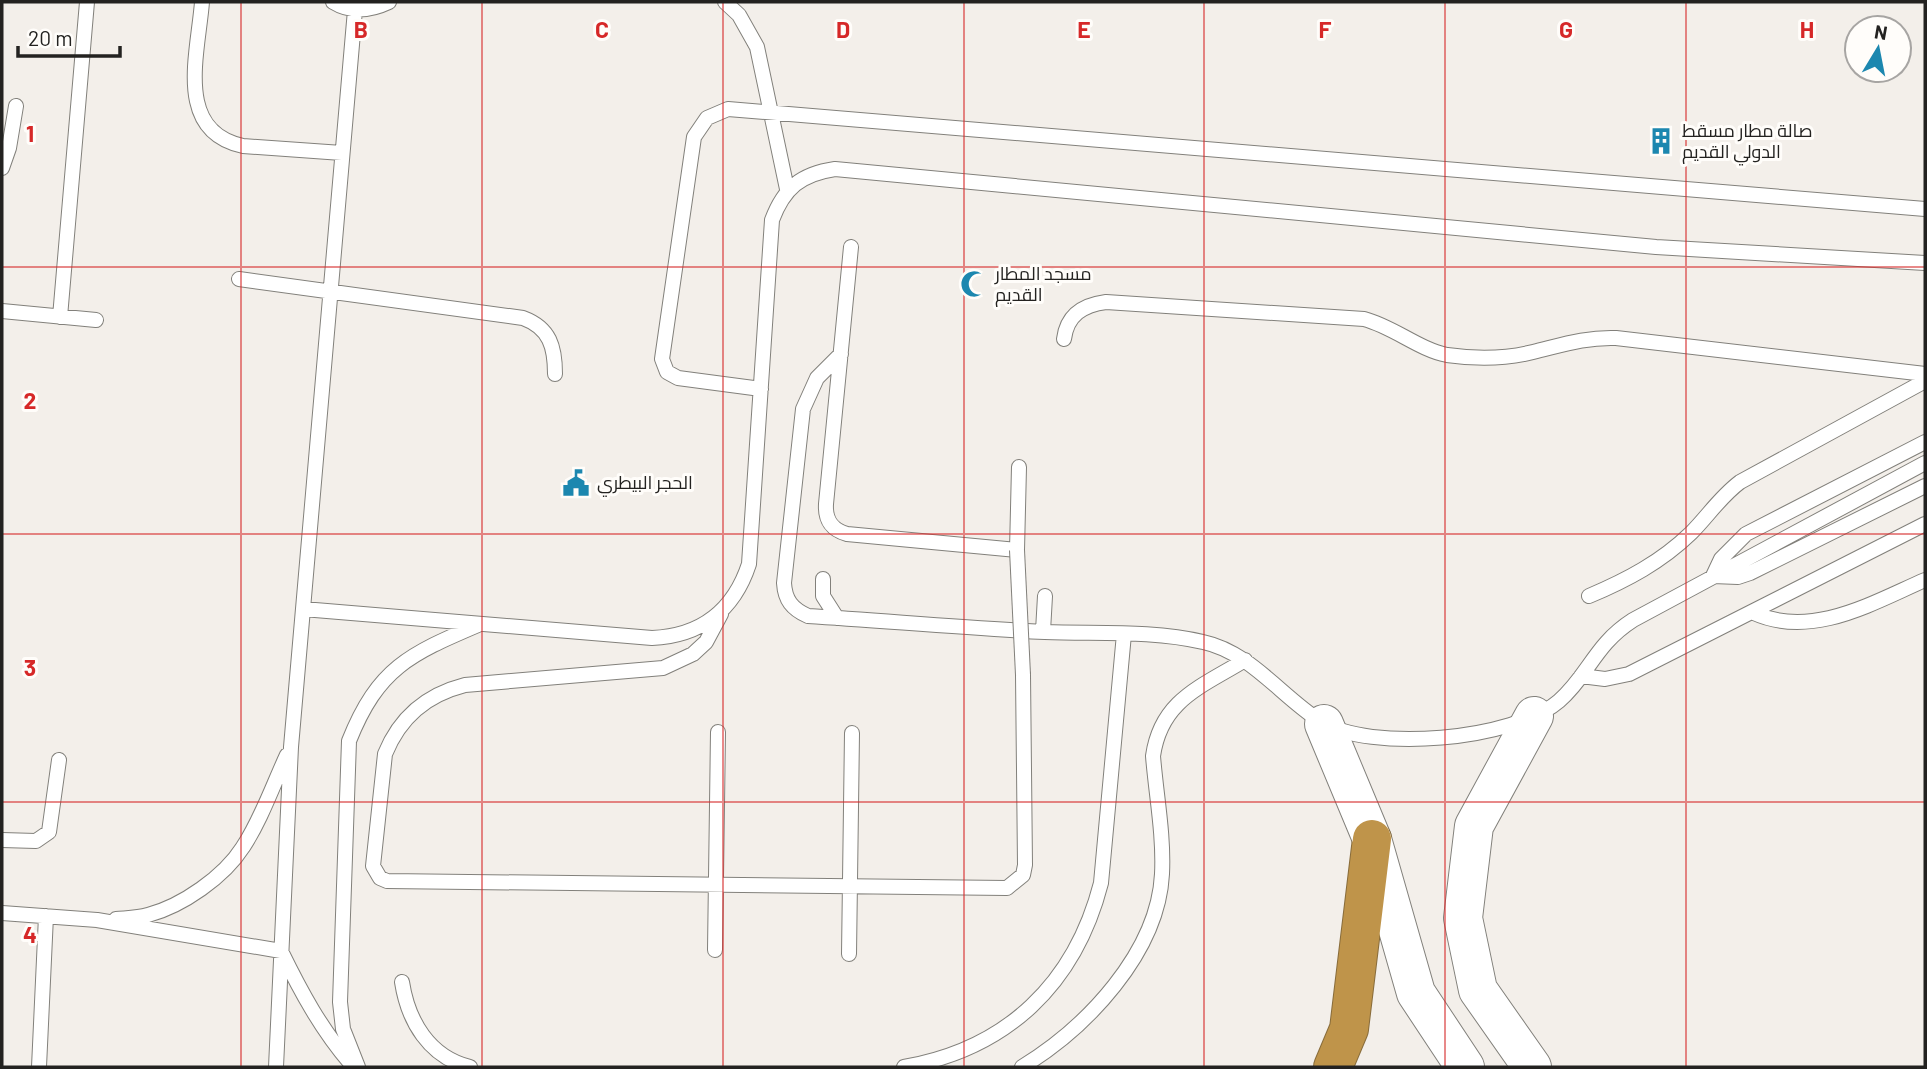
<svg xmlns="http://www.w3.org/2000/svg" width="1927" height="1069" viewBox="0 0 1927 1069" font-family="Barlow,Cairo,sans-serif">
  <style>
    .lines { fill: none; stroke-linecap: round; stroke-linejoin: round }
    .lane-casing { stroke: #82807b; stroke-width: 16 }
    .secondary-casing { stroke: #82807b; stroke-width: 40 }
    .highway-casing { stroke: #886c3b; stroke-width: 40 }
    .lane { stroke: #fff; stroke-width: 14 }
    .secondary { stroke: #fff; stroke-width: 38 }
    .highway { stroke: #bf944a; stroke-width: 38 }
    .lane-bridge-casing { stroke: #82807b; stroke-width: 16; stroke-linecap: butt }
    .lane-bridge { stroke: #fff; stroke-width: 14 }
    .grid { fill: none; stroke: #d62828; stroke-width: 2; stroke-opacity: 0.55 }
    .labels { text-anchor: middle; stroke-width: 6; stroke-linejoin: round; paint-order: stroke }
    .poi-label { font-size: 18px; fill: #232220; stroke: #fffdfa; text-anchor: start }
    .grid-label { font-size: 23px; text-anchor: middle; font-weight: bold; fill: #d62828; stroke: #fffdfa; stroke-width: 6; stroke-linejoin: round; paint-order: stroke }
  </style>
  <rect width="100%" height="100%" fill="#f3efea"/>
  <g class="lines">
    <defs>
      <path id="lane" d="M202,2C198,54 174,131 243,146L342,153
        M333,2C351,13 370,11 389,2
        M725,2L739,15L757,47L787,189
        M2,168L9,148L16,106
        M851,247L826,504C825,520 832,530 847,534L1017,550L1019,467
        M239,279L523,318C550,328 555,347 555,374
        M2,311L96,320
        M60,317L87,2
        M1064,339C1067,315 1083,305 1106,302L1364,319C1394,327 1418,349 1447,355C1475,359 1505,359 1533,352C1562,345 1585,337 1616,338L1925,374
        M841,354L817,378L803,409L784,583C785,600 792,609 808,616C887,621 966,628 1045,632C1097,634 1153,630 1203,642C1250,652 1281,696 1320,721C1370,753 1514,740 1559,701C1589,675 1594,645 1633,620L1925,463
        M761,389L678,378L667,372L662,359L694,137L707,118L728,109L1925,209
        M1925,442L1746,534L1721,559L1713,576L1738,577L1750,573L1925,486
        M823,579V596L837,618
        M1589,596C1627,580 1661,562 1691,533C1708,516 1720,497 1740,482L1925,381
        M303,609L652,638C701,636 734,610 749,564L772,220C784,188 801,174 835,169L1656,247L1925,263
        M1754,613C1812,639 1872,603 1925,580
        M721,614L706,642L693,654L663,668L465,685C426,695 400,717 385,754L373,866L380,878L387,881L1007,888L1023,875L1025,865L1023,675
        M1043,631L1045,596
        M1581,676L1605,679L1629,674L1925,524
        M2,840L36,841L49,832L59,760
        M2,913L97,920L281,951C301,992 321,1029 351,1064
        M116,919C127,918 138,918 148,915C182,906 224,877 243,847C261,820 273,785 287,755
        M715,950L718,732
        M849,954L852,733
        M402,982C408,1021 429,1057 470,1067
        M39,1067L46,916
        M276,1067L291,747L355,10
        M358,1067L343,1029L340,1002L349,741C378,668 410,654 478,625
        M904,1067C1007,1049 1075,984 1101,883L1124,634
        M1022,1067C1086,1028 1158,953 1162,874C1164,835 1156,794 1153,756C1161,700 1201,687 1245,660"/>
      <path id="secondary" d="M1324,724L1372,839L1416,993L1465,1067
        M1532,1067L1478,990L1463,918L1474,826L1534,716"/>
      <path id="highway" d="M1333,1067L1349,1029L1372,839"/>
    </defs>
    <use href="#lane" class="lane-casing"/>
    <use href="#secondary" class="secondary-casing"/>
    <use href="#highway" class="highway-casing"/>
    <use href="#lane" class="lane"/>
    <use href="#secondary" class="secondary"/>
    <use href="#highway" class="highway"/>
    <defs>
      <path id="lane-bridge" d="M1017,550L1023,675"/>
    </defs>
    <use href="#lane-bridge" class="lane-bridge-casing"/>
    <use href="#lane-bridge" class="lane-bridge"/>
  </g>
  <path class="grid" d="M241,2V1067M482,2V1067M723,2V1067M964,2V1067M1204,2V1067M1445,2V1067M1686,2V1067M2,267H1925M2,534H1925M2,802H1925"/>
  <defs>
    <symbol id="building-bare" viewBox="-9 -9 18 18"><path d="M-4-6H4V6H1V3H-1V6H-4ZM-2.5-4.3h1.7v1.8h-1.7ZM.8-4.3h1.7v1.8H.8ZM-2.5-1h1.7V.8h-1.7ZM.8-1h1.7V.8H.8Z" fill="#1c87af" stroke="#fffdfa" stroke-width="2.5" paint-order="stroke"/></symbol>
    <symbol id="mosque-bare" viewBox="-9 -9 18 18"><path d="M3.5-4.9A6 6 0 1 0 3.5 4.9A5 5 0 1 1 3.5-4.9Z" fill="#1c87af" stroke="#fffdfa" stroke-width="2.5" paint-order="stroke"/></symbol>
    <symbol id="civic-bare" viewBox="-9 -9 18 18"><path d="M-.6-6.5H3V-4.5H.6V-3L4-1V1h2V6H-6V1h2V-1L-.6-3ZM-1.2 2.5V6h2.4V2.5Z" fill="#1c87af" stroke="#fffdfa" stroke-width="2.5" paint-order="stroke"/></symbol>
  </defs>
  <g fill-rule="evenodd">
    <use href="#building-bare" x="1642" y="122" width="38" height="38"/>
    <use href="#mosque-bare" x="955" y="265" width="38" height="38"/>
    <use href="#civic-bare" x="557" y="464" width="38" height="38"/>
  </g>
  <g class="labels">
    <g class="poi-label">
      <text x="1682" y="137">صالة مطار مسقط<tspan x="1682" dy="21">الدولي القديم</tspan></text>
      <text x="995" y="280">مسجد المطار<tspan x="995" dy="21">القديم</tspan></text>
      <text x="597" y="489">الحجر البيطري</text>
    </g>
  </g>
  <g class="grid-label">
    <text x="361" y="38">B</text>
    <text x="602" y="38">C</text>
    <text x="843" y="38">D</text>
    <text x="1084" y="38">E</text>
    <text x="1325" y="38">F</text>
    <text x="1566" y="38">G</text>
    <text x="1807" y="38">H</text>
    <text x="30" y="142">1</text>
    <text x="30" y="409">2</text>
    <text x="30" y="676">3</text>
    <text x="30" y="943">4</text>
  </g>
  <rect width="1927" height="1069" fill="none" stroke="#232220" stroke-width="7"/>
  <g transform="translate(1878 49) rotate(10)"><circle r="33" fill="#fffdfa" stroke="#a7a5a3" stroke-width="2"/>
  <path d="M0-5L12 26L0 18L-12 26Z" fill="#1c87af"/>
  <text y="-10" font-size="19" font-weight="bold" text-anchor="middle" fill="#232220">N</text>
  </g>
  <path d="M18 46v10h102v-10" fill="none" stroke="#232220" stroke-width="3.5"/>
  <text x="28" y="46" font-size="21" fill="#232220" stroke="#fffdfa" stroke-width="5" paint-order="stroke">20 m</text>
</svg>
